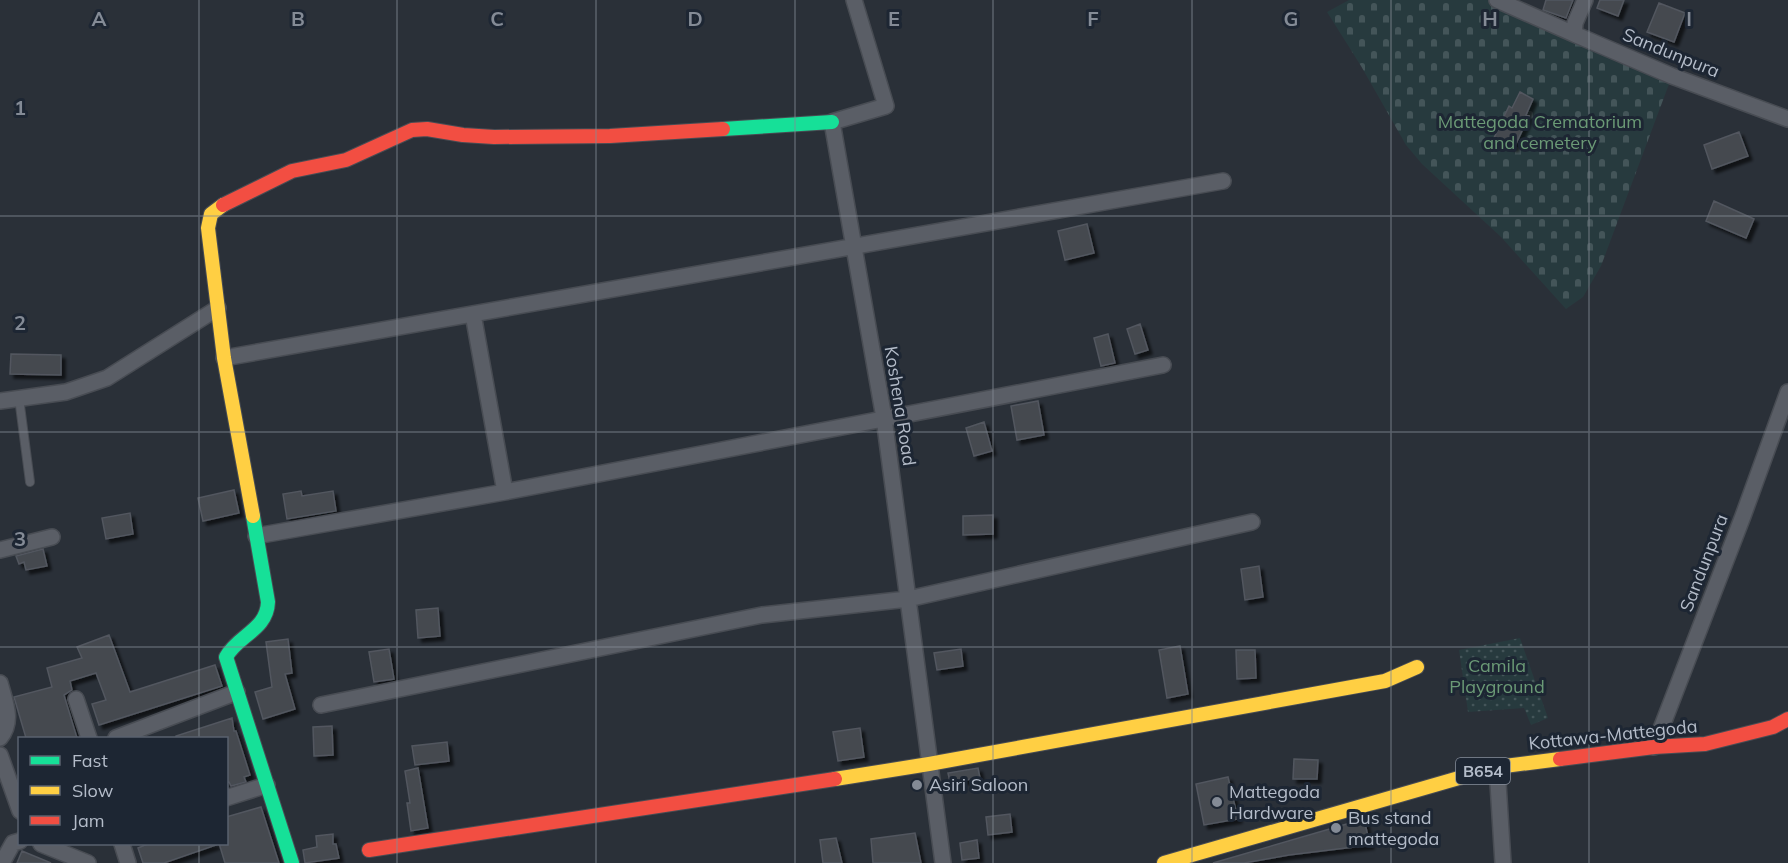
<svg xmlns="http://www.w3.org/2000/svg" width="1788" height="863" viewBox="0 0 1788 863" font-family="Mulish,sans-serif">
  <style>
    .green { fill: url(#green-dots) }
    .cemetery { fill: url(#cemetery-stones) }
    .building { fill: #444950; stroke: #52575f; stroke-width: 1.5; filter: url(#shadow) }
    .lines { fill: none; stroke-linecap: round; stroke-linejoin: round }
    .lane-casing { stroke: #484c53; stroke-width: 10 }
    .street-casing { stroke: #484c53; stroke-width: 18 }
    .fast-casing { stroke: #484c53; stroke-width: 16 }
    .slow-casing { stroke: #484c53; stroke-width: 16 }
    .jam-casing { stroke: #484c53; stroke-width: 16 }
    .lane { stroke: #5a5e66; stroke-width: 8 }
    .street { stroke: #5a5e66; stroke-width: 15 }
    .fast { stroke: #16e098; stroke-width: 14 }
    .slow { stroke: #ffcf43; stroke-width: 14 }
    .jam { stroke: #f24e42; stroke-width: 14 }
    .grid { fill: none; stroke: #848b96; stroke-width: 1.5; stroke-opacity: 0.55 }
    .poi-dot { fill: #848b96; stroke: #1d2633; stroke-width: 2 }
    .labels { text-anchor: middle; stroke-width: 6; stroke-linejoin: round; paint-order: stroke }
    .shield { fill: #1d2633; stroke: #878f9c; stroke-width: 1.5 }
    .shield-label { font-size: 16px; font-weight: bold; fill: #b4bcc9 }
    .street-label { font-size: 18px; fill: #b4bcc9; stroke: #1d2633 }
    .park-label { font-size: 18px; fill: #6b9a76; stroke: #1d2633 }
    .poi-label { font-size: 18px; fill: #b4bcc9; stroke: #1d2633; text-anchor: start }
    .grid-label { font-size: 20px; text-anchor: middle; font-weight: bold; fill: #848b96; stroke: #1d2633; stroke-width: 6; stroke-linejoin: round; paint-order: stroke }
  </style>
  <defs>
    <pattern id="green-dots" width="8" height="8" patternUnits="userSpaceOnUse" patternTransform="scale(1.5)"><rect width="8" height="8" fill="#273a3e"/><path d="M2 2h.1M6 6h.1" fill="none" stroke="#445559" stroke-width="1.8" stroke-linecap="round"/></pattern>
    <pattern id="cemetery-stones" width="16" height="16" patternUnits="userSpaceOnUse" patternTransform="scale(1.5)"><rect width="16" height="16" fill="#273a3e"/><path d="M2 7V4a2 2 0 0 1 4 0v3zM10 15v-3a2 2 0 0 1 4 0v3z" fill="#445559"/></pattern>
    <filter id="shadow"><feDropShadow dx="4" dy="4" stdDeviation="1.5" flood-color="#0009"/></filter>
  </defs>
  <rect width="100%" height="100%" fill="#2a3038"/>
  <path class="green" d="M1520,638L1548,718L1531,725L1524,708L1468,712L1459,650Z"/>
  <path class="cemetery" d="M1349,0H1497L1672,76L1601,266L1583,297L1566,309L1501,237L1422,164L1406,145L1361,66L1327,12Z"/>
  <path class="building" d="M1546,0H1573L1566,18L1543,10Z
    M1600,0H1624L1618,16L1597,8Z
    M1659,3L1685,13L1674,42L1647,32Z
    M1520,92L1533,99L1526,115L1529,116L1514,148L1494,138L1509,106L1512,108Z
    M1739,132L1748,156L1712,169L1704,145Z
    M1714,201L1754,219L1746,238L1706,221Z
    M1087,224L1094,253L1065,260L1058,231Z
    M1140,324L1148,350L1135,354L1127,329Z
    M1108,334L1115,363L1101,366L1094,338Z
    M11,354L61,355V375L10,374Z
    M1038,401L1044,435L1017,440L1011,406Z
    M984,422L992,451L974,456L966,428Z
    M234,490L239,513L203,521L198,498Z
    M301,491L302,496L333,491L336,511L287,519L283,494Z
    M130,513L133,534L106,539L102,518Z
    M993,515V534L963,535V516Z
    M43,549L47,566L26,570L24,562L19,564L16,556Z
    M1259,566L1263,597L1245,600L1241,569Z
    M438,608L440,636L418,638L416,610Z
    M109,635L130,692L215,665L222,686L99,725L92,704L106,700L96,673L70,681L72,690L64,695L77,738H26L14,697L52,687L47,668L82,658L77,647Z
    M288,639L292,673L285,674L295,709L263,719L255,692L272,687L266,642Z
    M1180,646L1188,694L1167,698L1159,650Z
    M389,649L394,679L374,682L369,652Z
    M961,649L963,666L937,670L934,653Z
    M1236,650H1255L1256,678L1237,679Z
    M232,718L234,731H236L250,775L244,777L246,782L231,786L229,782L226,783V738H176V736Z
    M332,726L333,755L314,756L313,727Z
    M860,728L864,757L838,761L833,732Z
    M447,742L449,761L415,765L412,746Z
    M1294,759L1318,760L1317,779H1293Z
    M418,768L428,828L411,831L407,803H410L405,771Z
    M978,768L980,778L950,782L948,773Z
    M1228,777L1238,819L1204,825L1196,784Z
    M261,807L279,863H225L219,843H226V817Z
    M1010,814L1012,832L988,835L986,817Z
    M1364,819L1370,845L1289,855L1244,863H1213Z
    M915,833L921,863H873L871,839Z
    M333,834V844H336L339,858L305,863L303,850L317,847L316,836Z
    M836,838L842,863H823L820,840Z
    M977,840L979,858L962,860L960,843Z
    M150,843H216V845L164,863H143L138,848Z
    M22,851L51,863H17Z"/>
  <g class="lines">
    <defs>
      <path id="lane" d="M19,398L30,482"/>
      <path id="street" d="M854,0L886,106L832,122L884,418L943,863
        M1497,0L1574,34
        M1585,0L1575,23L1574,34L1672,76L1788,119
        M473,314L505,492
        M224,358L1223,181
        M0,401L66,392L107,378L218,308
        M256,536L505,492L1163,365
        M0,550L52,537
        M0,683C5,702 14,721 0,738
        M76,699L89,738
        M321,705L762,615L908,599L1252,522
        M116,738L237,692
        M1654,747L1743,516L1788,392
        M0,755L20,811
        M1497,767L1503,863
        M226,798L267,785
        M41,844L88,863
        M122,844L128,863
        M2,863L13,843L20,841"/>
      <path id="fast" d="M723,129L832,122
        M253,516L268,602C267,630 238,635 226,657L292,863"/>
      <path id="slow" d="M223,205L211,214L208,228L224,358L253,516
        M835,779L929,764L1385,681L1417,667
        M1164,863L1497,767L1560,759"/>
      <path id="jam" d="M223,205L292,171L346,160L412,130L427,129L463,135L494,137L610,136L723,129
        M1560,759L1654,747L1705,744L1773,727L1788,719
        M369,850L835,779"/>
    </defs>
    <use href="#lane" class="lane-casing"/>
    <use href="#street" class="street-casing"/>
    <use href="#fast" class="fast-casing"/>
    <use href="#slow" class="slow-casing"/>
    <use href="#jam" class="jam-casing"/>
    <use href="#lane" class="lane"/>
    <use href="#street" class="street"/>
    <use href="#fast" class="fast"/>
    <use href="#slow" class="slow"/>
    <use href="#jam" class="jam"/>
  </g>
  <path class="grid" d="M199,0V738M397,0V863M596,0V863M795,0V863M993,0V863M1192,0V863M1391,0V863M1589,0V863M0,216H1788M0,432H1788M0,647H1788M199,844V863"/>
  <g class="poi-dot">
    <circle cx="917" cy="785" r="6"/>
    <circle cx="1217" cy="802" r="6"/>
    <circle cx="1336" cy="828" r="6"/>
  </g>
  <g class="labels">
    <rect class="shield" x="1456" y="758" width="54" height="26" rx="4.5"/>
    <g class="shield-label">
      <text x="1483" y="777">B654</text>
    </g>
    <g class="street-label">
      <text transform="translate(1671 53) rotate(22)" y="6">Sandunpura</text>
      <text transform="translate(900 406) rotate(81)" y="6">Koshena Road</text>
      <text transform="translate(1704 563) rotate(-69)" y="6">Sandunpura</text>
      <text transform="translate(1613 735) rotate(-6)" y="6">Kottawa-Mattegoda</text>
    </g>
    <g class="park-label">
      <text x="1540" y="128">Mattegoda Crematorium<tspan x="1540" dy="21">and cemetery</tspan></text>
      <text x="1497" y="672">Camila<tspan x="1497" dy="21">Playground</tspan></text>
    </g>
    <g class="poi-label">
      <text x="929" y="791">Asiri Saloon</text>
      <text x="1229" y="798">Mattegoda<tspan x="1229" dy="21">Hardware</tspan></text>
      <text x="1348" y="824">Bus stand<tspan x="1348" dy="21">mattegoda</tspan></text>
    </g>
  </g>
  <g class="grid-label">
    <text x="99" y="26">A</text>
    <text x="298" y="26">B</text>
    <text x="497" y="26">C</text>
    <text x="695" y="26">D</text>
    <text x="894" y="26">E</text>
    <text x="1093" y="26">F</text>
    <text x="1291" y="26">G</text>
    <text x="1490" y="26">H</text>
    <text x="1689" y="26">I</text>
    <text x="20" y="115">1</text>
    <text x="20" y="330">2</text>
    <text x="20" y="546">3</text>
  </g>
  <rect x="18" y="737" width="210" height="108" fill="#1d2633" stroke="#59626f" stroke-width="1.5"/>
  <rect x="30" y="756" width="30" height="9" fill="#16e098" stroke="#59626f" stroke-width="1.5"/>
  <text x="72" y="767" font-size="18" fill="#b4bcc9">Fast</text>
  <rect x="30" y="786" width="30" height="9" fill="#ffcf43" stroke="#59626f" stroke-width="1.5"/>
  <text x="72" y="797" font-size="18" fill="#b4bcc9">Slow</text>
  <rect x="30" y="816" width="30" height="9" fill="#f24e42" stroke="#59626f" stroke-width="1.5"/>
  <text x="72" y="827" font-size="18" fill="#b4bcc9">Jam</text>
</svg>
